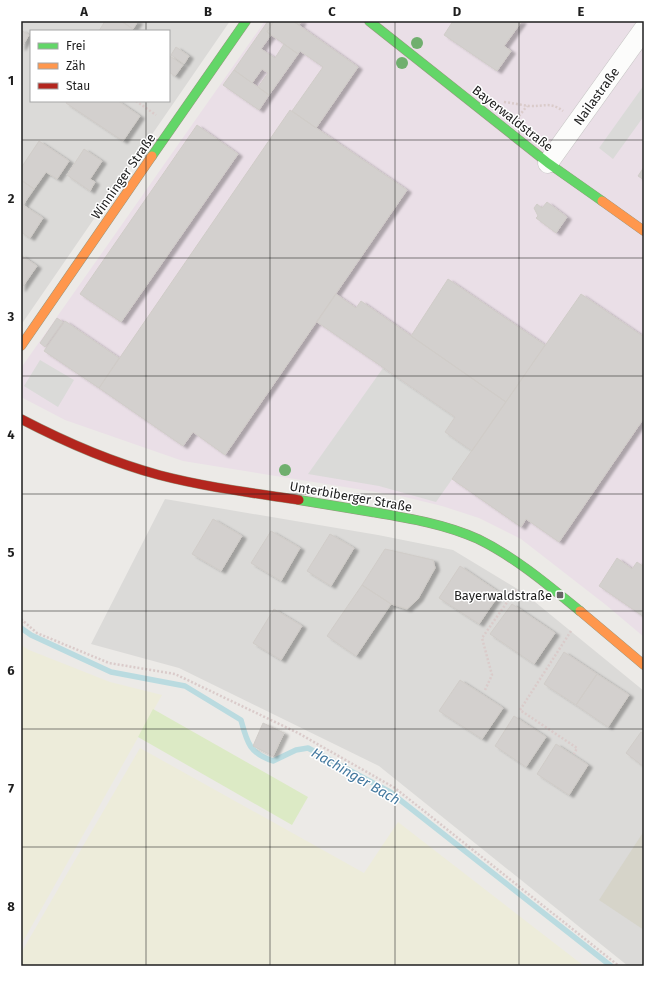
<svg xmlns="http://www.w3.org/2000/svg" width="665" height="987" viewBox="0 0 665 987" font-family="'Fira Sans',sans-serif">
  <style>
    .residential { fill: #dbdad8; fill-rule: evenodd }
    .industrial { fill: #eadfe7 }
    .religious { fill: #dadad8 }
    .construction { fill: #d6d4c9 }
    .farmland { fill: #edecda }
    .grass { fill: #dceac5 }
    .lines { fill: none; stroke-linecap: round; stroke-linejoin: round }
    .stream { stroke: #badbe0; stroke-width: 5.5 }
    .building { fill: #d3d0ce; stroke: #d0ccc8; filter: url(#shadow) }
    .street-casing { stroke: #c5c4c3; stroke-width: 21 }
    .fast-casing { stroke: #97967e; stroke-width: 10 }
    .slow-casing { stroke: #97967e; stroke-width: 10 }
    .jam-casing { stroke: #97967e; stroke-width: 10 }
    .path { stroke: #dacbca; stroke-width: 2.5; stroke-dasharray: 2 2; stroke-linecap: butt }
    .street { stroke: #fcfcfb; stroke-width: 20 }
    .fast { stroke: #63d668; stroke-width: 9 }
    .slow { stroke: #ff974d; stroke-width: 9 }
    .jam { stroke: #b3261e; stroke-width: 9 }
    .tree { fill: #70af6e }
    .grid { fill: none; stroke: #1e1e1e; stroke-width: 1; stroke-opacity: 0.55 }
    .poi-dot { fill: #666564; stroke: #fff; stroke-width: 1.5 }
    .labels { text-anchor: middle; stroke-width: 3; stroke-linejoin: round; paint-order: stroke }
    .street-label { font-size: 13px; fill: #1e1e1e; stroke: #fff }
    .poi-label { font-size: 13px; fill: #1e1e1e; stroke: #fff; text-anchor: end }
    .water-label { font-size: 14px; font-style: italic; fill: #44799f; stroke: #fff }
    .neatline { fill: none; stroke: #1e1e1e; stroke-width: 1.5 }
    .grid-label { font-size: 13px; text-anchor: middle; font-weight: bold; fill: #1e1e1e }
  </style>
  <defs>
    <filter id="shadow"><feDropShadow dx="4.5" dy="2.5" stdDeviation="1" flood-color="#0004"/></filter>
  </defs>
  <rect width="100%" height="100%" fill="#eceae7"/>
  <path class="residential" d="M21,21H230L21,325ZM31,31H169V101H31Z
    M165,499L378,535L453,550L524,593L644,691V966H628L379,766L179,668L91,644Z"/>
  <path class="industrial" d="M265,21H644V637L606,605L521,539L479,518L442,506L401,496L183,461L65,420L21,397V368Z"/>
  <path class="religious" d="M644,85V116L613,159L599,148Z
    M40,360L74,380L58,407L24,386Z
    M383,368L455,417L445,432L472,451L436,502L379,486L308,474Z"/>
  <path class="construction" d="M644,831V930L599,900Z"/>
  <path class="farmland" d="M21,645L29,650L110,682L162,695L21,945Z
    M140,748L364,873L398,822L584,966H21V953Z"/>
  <path class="grass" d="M153,709L308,797L292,825L138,737Z"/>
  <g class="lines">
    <path class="stream" d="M21,628L31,635L111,672L185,686L241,720C247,742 249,753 273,761L296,750L308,748L390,792L611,966"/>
  </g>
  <path class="building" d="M105,21H121L133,29L131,31H99Z
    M121,21H138L133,29Z
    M268,21H274L267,32L271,35L261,49L275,58L284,44L298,54L269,95L258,87L268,73L262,69L252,83L234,70Z
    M274,21H293L358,67L316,128L292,111L323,67L300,51L298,54L267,32Z
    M293,21H302L299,25Z
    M453,21H522L504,46L511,51L497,71L444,35Z
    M21,30L29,35L21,48Z
    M176,47L189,56L184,64L171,55Z
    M170,56L183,65L175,76L169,72Z
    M234,70L269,95L259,110L223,85Z
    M67,101H118L140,116L123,141L66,103Z
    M290,110L407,190L225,455L193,432L183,446L99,388Z
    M197,125L238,154L121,322L80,294Z
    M39,141L69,161L57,179L46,172L34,189L21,180V168Z
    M84,149L102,161L90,179L95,182L90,191L67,175Z
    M644,167V180L638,176Z
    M21,180L34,189L23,205L43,218L30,238L21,232Z
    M547,202L567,217L556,233L536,218L538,216L534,208L537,204L542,208Z
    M21,255L37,266L21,289Z
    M448,279L545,345L506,402L411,336Z
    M336,294L356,308L361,301L506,402L472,451L445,432L455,417L317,322Z
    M581,294L644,337V418L559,542L526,519L521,527L452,479Z
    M57,318L63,322L45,347L40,343Z
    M65,321L119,358L99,388L44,351Z
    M213,519L242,536L221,571L192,554Z
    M271,531L300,548L281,581L251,563Z
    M330,534L354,548L331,586L307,571Z
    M385,549L433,560L435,568L418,599L407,609L391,604L362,585Z
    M617,558L632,569L637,562L644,567V617L599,586Z
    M460,566L500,593L479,624L439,598Z
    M362,585L391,604L356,656L327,636Z
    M512,604L555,633L534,664L490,634Z
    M274,609L302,626L281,660L253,643Z
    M564,652L597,674L576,705L544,684Z
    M597,674L629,695L608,727L576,705Z
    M460,680L503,708L482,739L439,711Z
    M514,716L546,737L526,767L495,746Z
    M263,723L284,733L273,756L253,746Z
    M641,732L644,734V767L626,753Z
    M556,744L588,765L569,795L537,774Z"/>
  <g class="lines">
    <defs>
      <path id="street" d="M548,163L644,29"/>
      <path id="fast" d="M369,21L548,163L602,201
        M152,156L246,21
        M299,500C324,504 348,508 372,512C408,518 445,524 478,539C515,557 548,585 580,611"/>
      <path id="slow" d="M602,201L644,231
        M21,346L152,156
        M580,611L644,665"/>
      <path id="jam" d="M21,419C65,442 111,462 159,475C205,487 253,493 299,500"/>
    </defs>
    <use href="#street" class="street-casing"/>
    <use href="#fast" class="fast-casing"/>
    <use href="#slow" class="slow-casing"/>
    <use href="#jam" class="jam-casing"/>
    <path class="path" d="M136,101L156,115
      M504,102C513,103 521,105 529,106C543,107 550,101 563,111
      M519,116L527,106
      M21,619L37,633L109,663L175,674L298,733L395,788L619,966
      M571,631L520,710L577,748L574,754
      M485,690L492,675L482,638L517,588"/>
    <use href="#street" class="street"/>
    <use href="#fast" class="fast"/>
    <use href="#slow" class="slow"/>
    <use href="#jam" class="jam"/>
  </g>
  <g class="tree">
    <circle cx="417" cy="43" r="6"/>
    <circle cx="402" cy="63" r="6"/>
    <circle cx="285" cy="470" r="6"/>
  </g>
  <path class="grid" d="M146,21V31M270,21V966M395,21V966M519,21V966M146,101V966M21,140H644M21,258H644M21,376H644M21,494H644M21,611H644M21,729H644M21,847H644"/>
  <rect class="poi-dot" x="556" y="591" width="8" height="8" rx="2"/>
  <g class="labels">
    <g class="street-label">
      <text transform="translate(596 96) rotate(-54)" y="5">Nailastraße</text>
      <text transform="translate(513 118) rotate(38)" y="5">Bayerwaldstraße</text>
      <text transform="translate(123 176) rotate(-55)" y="5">Winninger Straße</text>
      <text transform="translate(351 496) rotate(10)" y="5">Unterbiberger Straße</text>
    </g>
    <g class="poi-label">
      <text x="552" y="600">Bayerwaldstraße</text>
    </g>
    <g class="water-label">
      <text transform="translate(356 776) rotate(30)" y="5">Hachinger Bach</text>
    </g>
  </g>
  <rect width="665" height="987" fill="none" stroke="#ffffff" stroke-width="44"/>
  <rect x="30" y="30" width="140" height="72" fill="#ffffff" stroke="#a5a5a5"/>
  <rect x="38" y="43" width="20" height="6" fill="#63d668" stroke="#a5a5a5"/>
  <text x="66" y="50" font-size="12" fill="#1e1e1e">Frei</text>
  <rect x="38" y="63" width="20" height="6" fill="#ff974d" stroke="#a5a5a5"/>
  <text x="66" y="70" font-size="12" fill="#1e1e1e">Zäh</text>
  <rect x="38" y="83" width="20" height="6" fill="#b3261e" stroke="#a5a5a5"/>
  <text x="66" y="90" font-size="12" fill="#1e1e1e">Stau</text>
  <rect x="22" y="22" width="621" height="943" class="neatline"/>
  <g class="grid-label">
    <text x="84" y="16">A</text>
    <text x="208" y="16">B</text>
    <text x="332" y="16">C</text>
    <text x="457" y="16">D</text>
    <text x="581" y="16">E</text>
    <text x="11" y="85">1</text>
    <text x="11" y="203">2</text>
    <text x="11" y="321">3</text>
    <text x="11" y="439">4</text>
    <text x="11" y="557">5</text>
    <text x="11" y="675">6</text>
    <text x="11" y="793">7</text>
    <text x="11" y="911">8</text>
  </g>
</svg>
